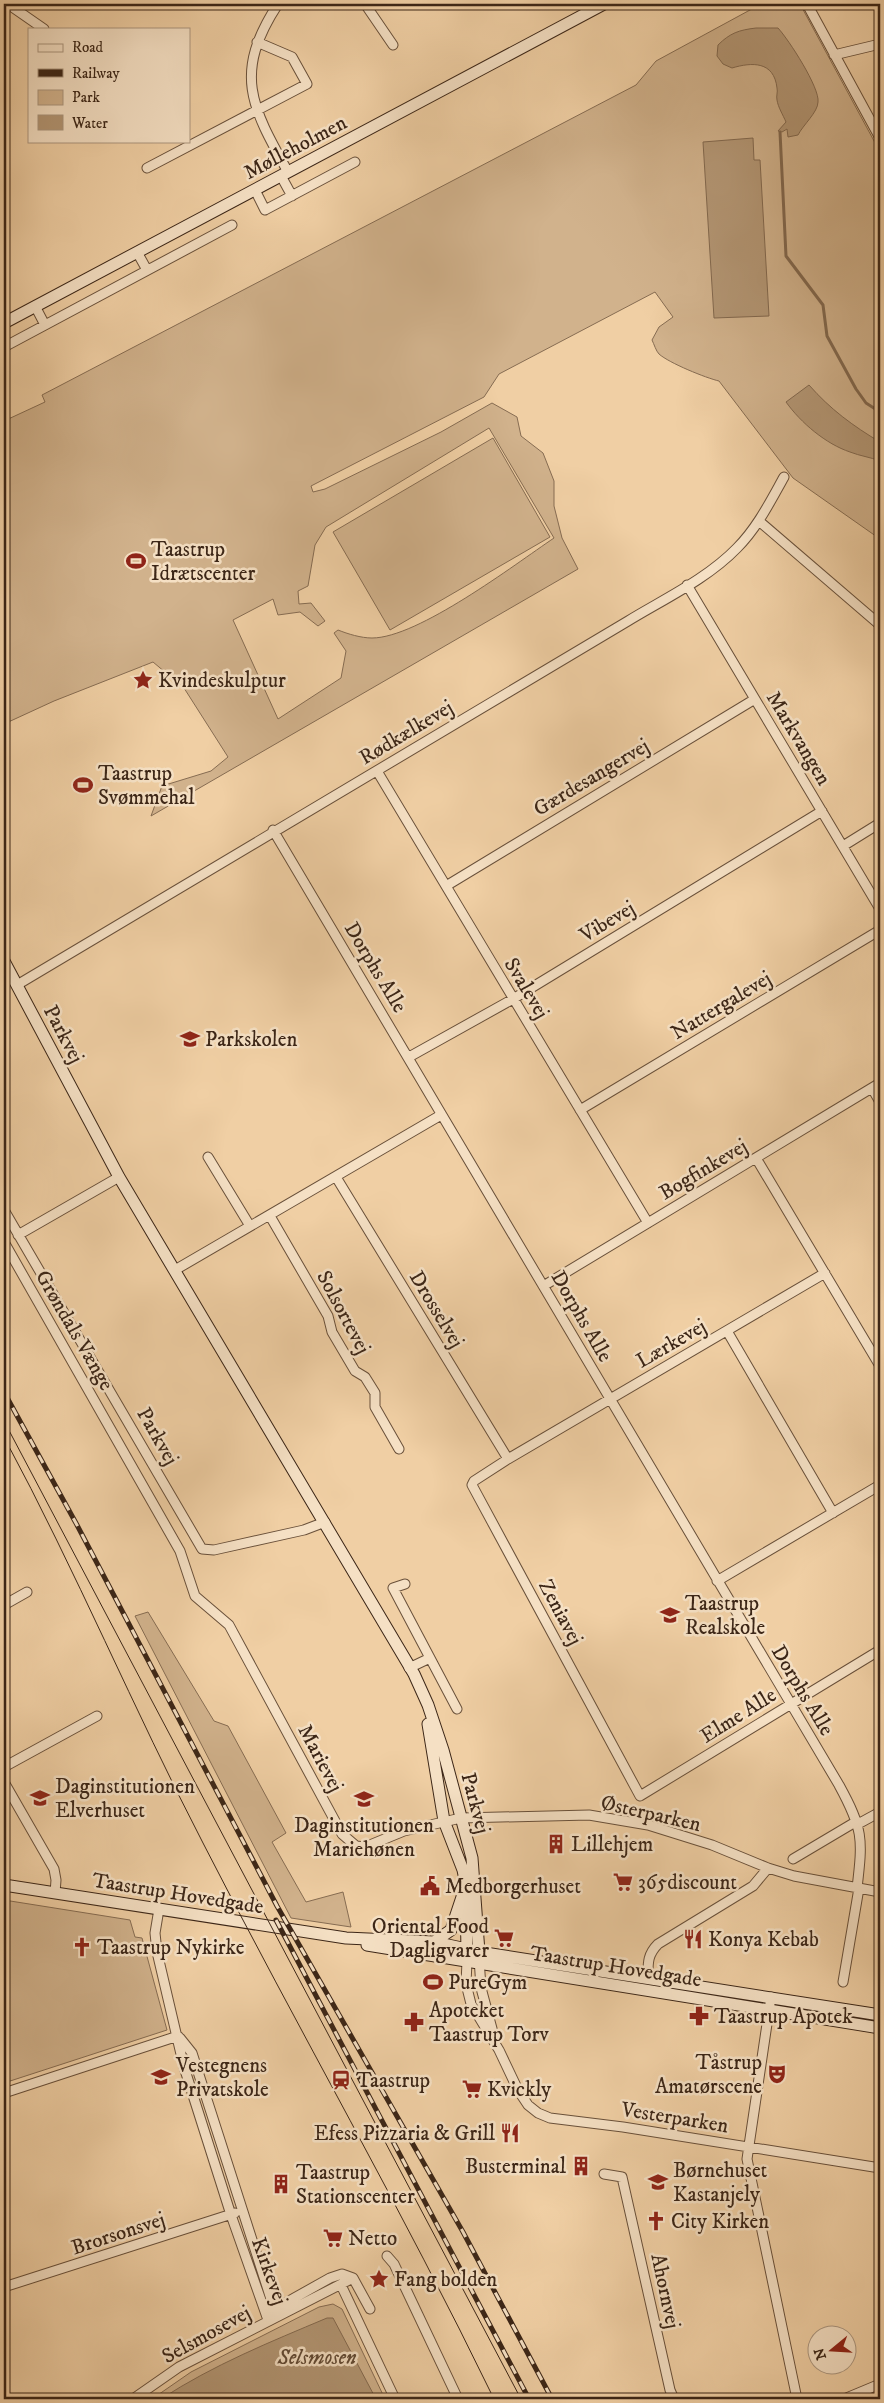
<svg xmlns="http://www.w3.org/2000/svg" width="884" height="2403" viewBox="0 0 884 2403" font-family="'IM FELL DW Pica',serif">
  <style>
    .green { fill: #d1b28c; stroke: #866c52; fill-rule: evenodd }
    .water { fill: #b39674; stroke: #83694f }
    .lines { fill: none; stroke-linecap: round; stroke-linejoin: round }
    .stream { stroke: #83694f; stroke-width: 3 }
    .street-casing { stroke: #69503a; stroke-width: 11 }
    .secondary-casing { stroke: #3c2617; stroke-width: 13 }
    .street { stroke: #f5e0c4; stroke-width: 9 }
    .secondary { stroke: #f5e0c4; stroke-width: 11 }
    .tram { stroke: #3c2617; stroke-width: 1 }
    .rail-casing { stroke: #3c2617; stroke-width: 5 }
    .rail { stroke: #f5e0c4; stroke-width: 3; stroke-dasharray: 9; stroke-linecap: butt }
    .labels { text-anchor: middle; stroke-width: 5; stroke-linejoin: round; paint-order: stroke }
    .street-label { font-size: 21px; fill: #3c2617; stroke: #f5e0c4 }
    .poi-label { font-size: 21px; fill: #3c2617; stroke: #f5e0c4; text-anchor: start }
    .park-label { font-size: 21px; font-style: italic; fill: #614934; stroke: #f5e0c4 }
  </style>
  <rect width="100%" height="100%" fill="#f0cfa4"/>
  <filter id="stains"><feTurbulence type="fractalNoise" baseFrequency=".004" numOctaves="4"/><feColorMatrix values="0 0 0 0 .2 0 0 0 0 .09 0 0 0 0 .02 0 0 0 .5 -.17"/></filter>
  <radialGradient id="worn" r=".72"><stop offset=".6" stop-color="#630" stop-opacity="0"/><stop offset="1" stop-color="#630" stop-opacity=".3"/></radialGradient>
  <path class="green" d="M761,4H800L880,152V539L793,478L719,381C706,378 669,363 659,354C656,351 654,344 652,340L659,327L673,317L655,292L499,374L484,397L311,486L313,492L325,489L441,432L492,403L517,417L521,436L543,453L554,481V506L562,538L578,569L151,816L162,786L211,771L228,757L184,688L153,662L54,701L4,724V421L45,402L42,395L636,85L656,61ZM489,428L554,538C514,565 418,638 372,638C361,638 348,634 338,630L334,633L346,651L341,678L278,719L233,620L273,599L278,615L300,612L318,626L325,621L311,603L299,604L298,591L308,586L315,545L326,527Z
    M493,438L550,537L390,630L333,532Z
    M148,1612L214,1721L228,1726L286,1833L272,1842L306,1902L343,1892L351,1927L291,1918L135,1616Z
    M4,1900L130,1920L135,1937L142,1938L167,2030L4,2083Z
    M333,2304L342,2309L385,2399H152L191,2372L319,2307Z"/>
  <path class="water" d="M756,28H778C789,40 820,88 818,102C818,112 803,125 798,135L788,137L787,129L782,132L778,131L786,122C783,115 778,107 777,100C776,96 778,92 777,88C774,61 752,62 732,68L723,64L717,56L718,45C730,33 739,30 756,28Z
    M753,138L754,160H760L769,316L714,318L703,142Z
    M809,385C830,409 853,426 880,442V461C870,457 860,456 850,452C826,444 801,423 786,402Z
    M327,2318H333L376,2399H161C213,2365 270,2342 327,2318Z"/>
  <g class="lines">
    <path class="stream" d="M780,132L786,256L823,305L827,336L856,389L866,403L880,412"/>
    <defs>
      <path id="street" d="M8,4L44,29
        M278,4C233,73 251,106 288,172
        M365,4L393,45
        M807,4L880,138
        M834,55L880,44
        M147,168L307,84L292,57L257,42
        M281,176L292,196
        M255,190L265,210L355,162
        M137,252L147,270
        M35,306L45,325
        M4,347L232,225
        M759,521L880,625
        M687,585L880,909
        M377,771L648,1223
        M273,830L839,1785C863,1829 863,1838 857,1888
        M843,846L880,823
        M446,886L755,699
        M17,985L628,621C664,599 707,579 737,548C757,528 770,502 784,477
        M409,1057L513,999L822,811
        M872,1088L880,1102
        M580,1110L880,930
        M208,1157L250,1226
        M756,1158L880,1366
        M336,1177L508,1459
        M4,1210L202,1549L214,1550L304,1530L325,1522
        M270,1216L328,1316L332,1332L355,1371L365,1377L375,1393V1407L399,1449
        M18,1235L119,1177
        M4,1242L180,1551L195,1596L229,1625L342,1834L356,1846L365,1847L404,1831L461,1818L589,1815L648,1825L712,1845L768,1868L794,1876L880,1892
        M175,1270L441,1115
        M825,1273L508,1459L474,1481L472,1485L640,1796L880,1650
        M545,1285L880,1083
        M727,1331L833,1513
        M717,1581L880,1485
        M405,1584L393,1588L457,1709
        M4,1605L27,1592
        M409,1668L430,1658
        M4,1767L97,1716
        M4,1782L54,1869L56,1880L55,1893
        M858,1824L880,1812
        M793,1859L857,1821
        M159,1909L155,1933L157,1952L184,2067L231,2215L268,2320
        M479,1958L481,1988L494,2036
        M467,1961L466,1984L471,2004L499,2050L518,2090L528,2105L538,2113L550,2118L623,2127L880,2168
        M648,1978C648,1964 647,1955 658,1944L753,1886L768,1868
        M843,1982L859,1888
        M771,1997L747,2159L797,2399
        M180,2038L192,2053L271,2299L268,2318
        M4,2093L178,2036
        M604,2174L622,2177L670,2390L674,2399
        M387,2256L394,2264L458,2399
        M341,2285L395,2399
        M4,2287L235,2213
        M270,2318L280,2306L330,2278L342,2274L353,2278L370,2309
        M133,2399L179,2367L353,2278
        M844,2399L880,2384"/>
      <path id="secondary" d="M4,323L604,4
        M4,961L119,1177L414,1674L428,1705L443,1750L472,1858L479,1952
        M428,1724L444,1821L463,1870L466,1885L451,1930L434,1942
        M4,1885L346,1938L434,1942L485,1953L880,2015
        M466,1891L467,1954
        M367,1945L880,2028"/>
    </defs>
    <use href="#street" class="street-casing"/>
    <use href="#secondary" class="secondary-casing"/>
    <use href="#street" class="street"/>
    <use href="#secondary" class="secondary"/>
    <path class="tram" d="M4,1421L521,2399
      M5,1439C76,1571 134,1710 203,1843C298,2029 403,2211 494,2399"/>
    <defs>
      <path id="rail" d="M4,1392L77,1525L277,1906L463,2232L552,2399
        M276,1920L529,2399"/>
    </defs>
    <use href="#rail" class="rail-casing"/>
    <use href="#rail" class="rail"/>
  </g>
  <defs>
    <symbol id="stadium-bare" viewBox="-9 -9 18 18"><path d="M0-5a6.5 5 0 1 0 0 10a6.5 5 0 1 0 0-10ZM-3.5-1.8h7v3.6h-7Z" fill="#8f2418" stroke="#f5e0c4" stroke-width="2.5" paint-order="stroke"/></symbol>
    <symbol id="sight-bare" viewBox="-9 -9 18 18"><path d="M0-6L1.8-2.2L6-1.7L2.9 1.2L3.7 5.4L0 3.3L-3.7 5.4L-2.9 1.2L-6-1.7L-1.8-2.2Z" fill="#8f2418" stroke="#f5e0c4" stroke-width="2.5" paint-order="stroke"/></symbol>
    <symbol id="school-bare" viewBox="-9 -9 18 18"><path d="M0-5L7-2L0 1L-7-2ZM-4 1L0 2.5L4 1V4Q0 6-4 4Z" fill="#8f2418" stroke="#f5e0c4" stroke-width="2.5" paint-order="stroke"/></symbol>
    <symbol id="building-bare" viewBox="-9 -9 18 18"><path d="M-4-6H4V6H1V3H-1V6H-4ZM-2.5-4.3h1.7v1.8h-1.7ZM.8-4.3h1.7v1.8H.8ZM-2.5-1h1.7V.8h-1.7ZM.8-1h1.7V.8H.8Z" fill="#8f2418" stroke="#f5e0c4" stroke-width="2.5" paint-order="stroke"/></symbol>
    <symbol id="supermarket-bare" viewBox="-9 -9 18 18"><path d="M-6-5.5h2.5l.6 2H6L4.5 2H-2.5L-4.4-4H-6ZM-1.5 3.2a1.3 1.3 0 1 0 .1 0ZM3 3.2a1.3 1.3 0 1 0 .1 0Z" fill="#8f2418" stroke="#f5e0c4" stroke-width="2.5" paint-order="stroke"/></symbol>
    <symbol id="civic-bare" viewBox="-9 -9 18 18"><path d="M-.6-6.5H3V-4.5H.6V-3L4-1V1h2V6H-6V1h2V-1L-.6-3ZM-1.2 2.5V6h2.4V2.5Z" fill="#8f2418" stroke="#f5e0c4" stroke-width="2.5" paint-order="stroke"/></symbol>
    <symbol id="restaurant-bare" viewBox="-9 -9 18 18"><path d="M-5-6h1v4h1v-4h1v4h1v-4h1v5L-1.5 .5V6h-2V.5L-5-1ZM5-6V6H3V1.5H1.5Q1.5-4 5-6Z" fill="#8f2418" stroke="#f5e0c4" stroke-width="2.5" paint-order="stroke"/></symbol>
    <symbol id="church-bare" viewBox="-9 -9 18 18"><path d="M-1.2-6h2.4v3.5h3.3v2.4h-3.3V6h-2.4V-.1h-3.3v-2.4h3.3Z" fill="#8f2418" stroke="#f5e0c4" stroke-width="2.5" paint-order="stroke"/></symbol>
    <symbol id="pharmacy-bare" viewBox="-9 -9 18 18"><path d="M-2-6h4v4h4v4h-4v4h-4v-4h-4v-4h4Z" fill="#8f2418" stroke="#f5e0c4" stroke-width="2.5" paint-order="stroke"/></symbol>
    <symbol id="theatre-bare" viewBox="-9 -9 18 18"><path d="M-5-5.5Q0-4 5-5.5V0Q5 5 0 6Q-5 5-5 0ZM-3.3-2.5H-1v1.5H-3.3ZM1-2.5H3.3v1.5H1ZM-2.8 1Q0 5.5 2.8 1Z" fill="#8f2418" stroke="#f5e0c4" stroke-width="2.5" paint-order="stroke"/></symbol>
    <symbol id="station-bare" viewBox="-9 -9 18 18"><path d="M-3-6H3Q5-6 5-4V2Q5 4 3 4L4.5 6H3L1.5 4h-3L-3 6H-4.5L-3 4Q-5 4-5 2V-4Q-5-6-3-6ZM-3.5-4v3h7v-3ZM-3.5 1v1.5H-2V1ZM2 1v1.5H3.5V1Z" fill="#8f2418" stroke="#f5e0c4" stroke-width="2.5" paint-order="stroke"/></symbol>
  </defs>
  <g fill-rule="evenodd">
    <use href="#stadium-bare" x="122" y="547" width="28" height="28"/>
    <use href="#sight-bare" x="129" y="666" width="28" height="28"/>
    <use href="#stadium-bare" x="69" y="771" width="28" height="28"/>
    <use href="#school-bare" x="176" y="1025" width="28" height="28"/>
    <use href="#school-bare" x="656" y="1601" width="28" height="28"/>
    <use href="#school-bare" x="26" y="1784" width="28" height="28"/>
    <use href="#school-bare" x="350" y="1785" width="28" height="28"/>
    <use href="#building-bare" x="542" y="1830" width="28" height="28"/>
    <use href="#supermarket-bare" x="609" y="1868" width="28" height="28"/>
    <use href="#civic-bare" x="416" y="1872" width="28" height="28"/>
    <use href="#supermarket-bare" x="490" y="1924" width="28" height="28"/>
    <use href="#restaurant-bare" x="679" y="1925" width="28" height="28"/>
    <use href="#church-bare" x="68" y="1933" width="28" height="28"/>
    <use href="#stadium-bare" x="419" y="1968" width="28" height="28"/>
    <use href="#pharmacy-bare" x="685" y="2002" width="28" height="28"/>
    <use href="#pharmacy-bare" x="400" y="2008" width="28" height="28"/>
    <use href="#theatre-bare" x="763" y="2060" width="28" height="28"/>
    <use href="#school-bare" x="147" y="2063" width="28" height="28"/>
    <use href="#station-bare" x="327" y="2066" width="28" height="28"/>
    <use href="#supermarket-bare" x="458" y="2075" width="28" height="28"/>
    <use href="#restaurant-bare" x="496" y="2119" width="28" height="28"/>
    <use href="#building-bare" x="567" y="2152" width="28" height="28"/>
    <use href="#school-bare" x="644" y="2168" width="28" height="28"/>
    <use href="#building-bare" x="267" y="2170" width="28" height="28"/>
    <use href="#church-bare" x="642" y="2207" width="28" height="28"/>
    <use href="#supermarket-bare" x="319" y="2224" width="28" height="28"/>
    <use href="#sight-bare" x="365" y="2265" width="28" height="28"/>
  </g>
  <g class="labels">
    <g class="street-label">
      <text transform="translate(295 147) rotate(-28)" y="7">Mølleholmen</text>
      <text transform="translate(406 732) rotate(-31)" y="7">Rødkælkevej</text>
      <text transform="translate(799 738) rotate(59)" y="7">Markvangen</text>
      <text transform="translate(591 777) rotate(-31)" y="7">Gærdesangervej</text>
      <text transform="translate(607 921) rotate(-31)" y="7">Vibevej</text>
      <text transform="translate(376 967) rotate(59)" y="7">Dorphs Alle</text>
      <text transform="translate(527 988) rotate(59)" y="7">Svalevej</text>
      <text transform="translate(721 1005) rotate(-31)" y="7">Nattergalevej</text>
      <text transform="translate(64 1034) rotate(62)" y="7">Parkvej</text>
      <text transform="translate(703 1169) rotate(-31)" y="7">Bogfinkevej</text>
      <text transform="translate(437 1309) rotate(59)" y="7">Drosselvej</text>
      <text transform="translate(344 1312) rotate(62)" y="7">Solsortevej</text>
      <text transform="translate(582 1316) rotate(60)" y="7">Dorphs Alle</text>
      <text transform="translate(75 1330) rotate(60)" y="7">Grøndals Vænge</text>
      <text transform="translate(671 1343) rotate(-30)" y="7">Lærkevej</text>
      <text transform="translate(158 1436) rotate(60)" y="7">Parkvej</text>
      <text transform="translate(561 1612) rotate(62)" y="7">Zeniavej</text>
      <text transform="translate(803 1690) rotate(59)" y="7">Dorphs Alle</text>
      <text transform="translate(738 1715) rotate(-32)" y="7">Elme Alle</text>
      <text transform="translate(321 1758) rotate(62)" y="7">Marievej</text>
      <text transform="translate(476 1803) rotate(75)" y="7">Parkvej</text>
      <text transform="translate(651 1813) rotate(13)" y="7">Østerparken</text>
      <text transform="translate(178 1893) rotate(9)" y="7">Taastrup Hovedgade</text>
      <text transform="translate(616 1966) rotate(9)" y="7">Taastrup Hovedgade</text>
      <text transform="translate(675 2117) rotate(9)" y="7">Vesterparken</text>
      <text transform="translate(118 2233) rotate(-18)" y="7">Brorsonsvej</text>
      <text transform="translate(270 2271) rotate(70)" y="7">Kirkevej</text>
      <text transform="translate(666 2291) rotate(78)" y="7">Ahornvej</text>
      <text transform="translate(206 2334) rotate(-29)" y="7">Selsmosevej</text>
    </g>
    <g class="poi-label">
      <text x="151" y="556">Taastrup<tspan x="151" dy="24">Idrætscenter</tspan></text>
      <text x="158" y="687">Kvindeskulptur</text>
      <text x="98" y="780">Taastrup<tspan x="98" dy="24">Svømmehal</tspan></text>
      <text x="205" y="1046">Parkskolen</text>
      <text x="685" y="1610">Taastrup<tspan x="685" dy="24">Realskole</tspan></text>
      <text x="55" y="1793">Daginstitutionen<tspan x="55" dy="24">Elverhuset</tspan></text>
      <text x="364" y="1832" text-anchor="middle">Daginstitutionen<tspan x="364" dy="24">Mariehønen</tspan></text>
      <text x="571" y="1851">Lillehjem</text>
      <text x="638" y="1889">365discount</text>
      <text x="445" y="1893">Medborgerhuset</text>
      <text x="489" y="1933" text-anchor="end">Oriental Food<tspan x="489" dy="24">Dagligvarer</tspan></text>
      <text x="708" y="1946">Konya Kebab</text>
      <text x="97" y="1954">Taastrup Nykirke</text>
      <text x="448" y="1989">PureGym</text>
      <text x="429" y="2017">Apoteket<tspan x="429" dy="24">Taastrup Torv</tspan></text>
      <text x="714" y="2023">Taastrup Apotek</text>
      <text x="762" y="2069" text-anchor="end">Tåstrup<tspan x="762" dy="24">Amatørscene</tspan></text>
      <text x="176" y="2072">Vestegnens<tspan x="176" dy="24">Privatskole</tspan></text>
      <text x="356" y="2087">Taastrup</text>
      <text x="487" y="2096">Kvickly</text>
      <text x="495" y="2140" text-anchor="end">Efess Pizzaria &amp; Grill</text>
      <text x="566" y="2173" text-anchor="end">Busterminal</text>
      <text x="673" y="2177">Børnehuset<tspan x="673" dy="24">Kastanjely</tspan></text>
      <text x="296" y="2179">Taastrup<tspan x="296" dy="24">Stationscenter</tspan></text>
      <text x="671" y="2228">City Kirken</text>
      <text x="348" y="2245">Netto</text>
      <text x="394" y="2286">Fang bolden</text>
    </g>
    <g class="park-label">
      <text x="317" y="2364">Selsmosen</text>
    </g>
  </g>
  <rect width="884" height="2403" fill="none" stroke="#f0cfa4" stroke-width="20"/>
  <rect x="5" y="5" width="874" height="2393" fill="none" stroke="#3c2617" stroke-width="2.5"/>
  <rect x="10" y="10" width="864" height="2383" fill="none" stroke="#3c2617"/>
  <rect x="28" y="28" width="162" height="115" fill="#f5e0c4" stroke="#ab967f"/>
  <rect x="38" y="44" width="25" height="8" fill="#f5e0c4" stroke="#ab967f"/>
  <text x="72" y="52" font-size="15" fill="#3c2617">Road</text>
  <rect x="38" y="69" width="25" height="8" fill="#3c2617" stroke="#ab967f"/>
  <text x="72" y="78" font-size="15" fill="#3c2617">Railway</text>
  <rect x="38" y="90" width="25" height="15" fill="#d1b28c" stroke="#ab967f"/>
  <text x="72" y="102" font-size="15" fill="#3c2617">Park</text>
  <rect x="38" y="115" width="25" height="15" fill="#b39674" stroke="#ab967f"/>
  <text x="72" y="128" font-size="15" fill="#3c2617">Water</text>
  <g transform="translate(832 2350) rotate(252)"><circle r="24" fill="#f5e0c4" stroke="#ab967f"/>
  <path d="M0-4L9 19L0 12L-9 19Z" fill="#8f2418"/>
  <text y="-8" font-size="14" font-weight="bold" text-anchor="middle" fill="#3c2617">N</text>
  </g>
  <rect width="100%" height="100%" filter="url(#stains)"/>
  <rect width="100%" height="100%" fill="url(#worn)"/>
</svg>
